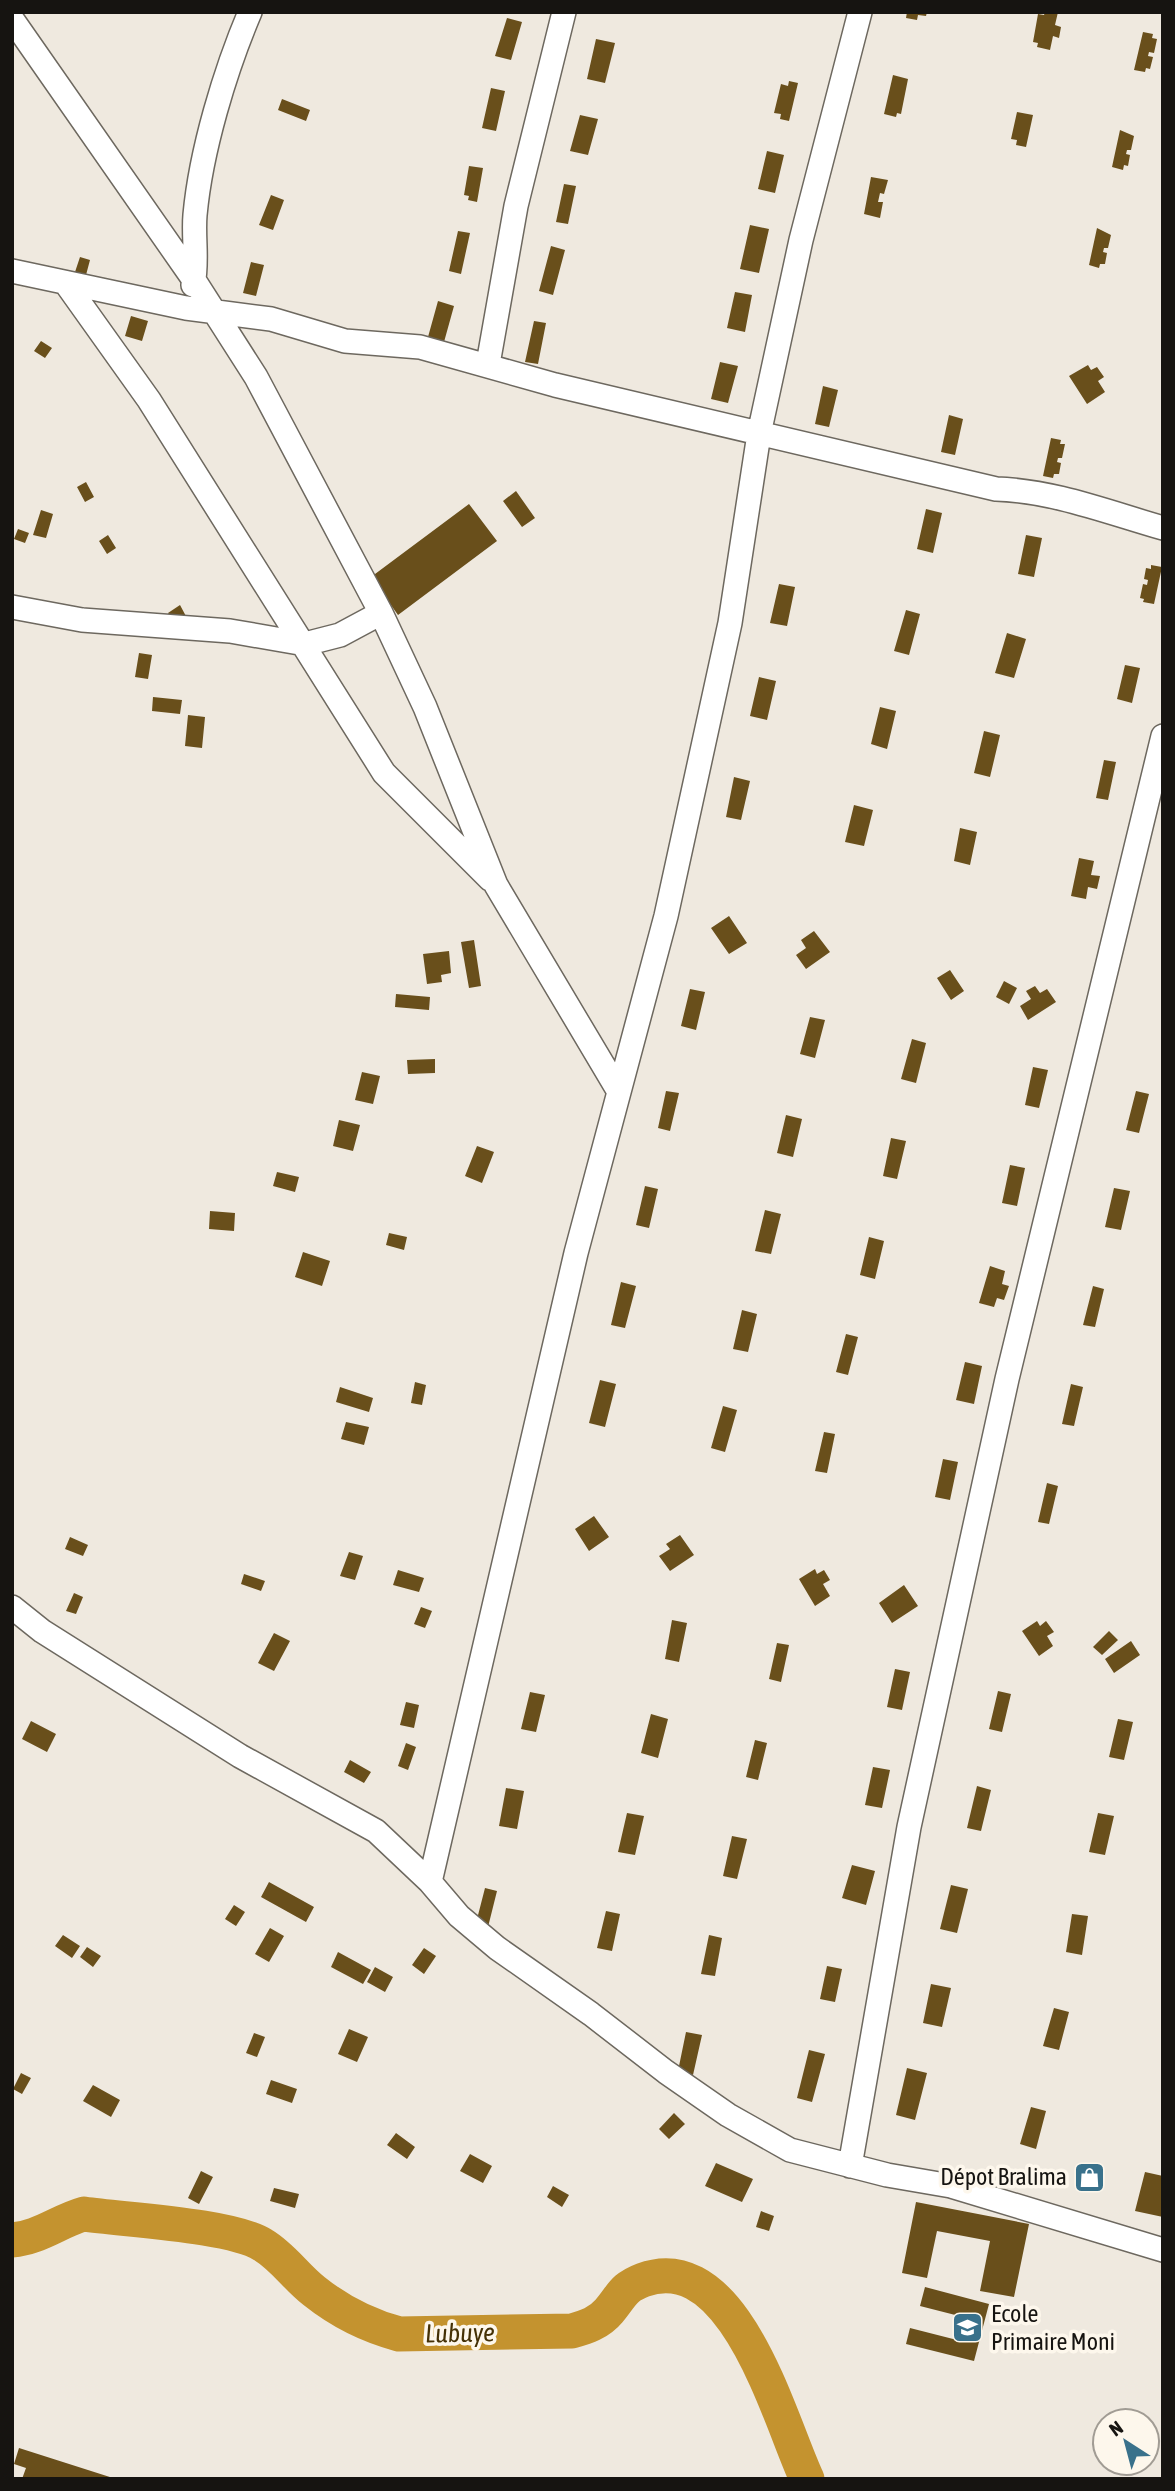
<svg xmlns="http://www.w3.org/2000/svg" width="1175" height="2491" viewBox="0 0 1175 2491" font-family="'Asap Condensed',sans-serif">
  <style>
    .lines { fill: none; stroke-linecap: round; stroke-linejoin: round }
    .river { stroke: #c4932f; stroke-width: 35 }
    .building { fill: #694f1b }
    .minor-casing { stroke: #6d685f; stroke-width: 26 }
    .minor { stroke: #fff; stroke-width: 23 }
    .labels { text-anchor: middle; stroke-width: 7; stroke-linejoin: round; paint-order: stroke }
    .poi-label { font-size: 24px; fill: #161411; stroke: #fdf7ec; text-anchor: end }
    .water-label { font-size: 26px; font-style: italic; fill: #453106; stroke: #fdf7ec }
  </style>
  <rect width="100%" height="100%" fill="#efe9df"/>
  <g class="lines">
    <path class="river" d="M12,2240C39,2238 59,2221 84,2214C125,2220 232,2225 263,2245C283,2257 296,2277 314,2291C339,2311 369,2326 399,2334L572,2331C586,2327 599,2323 609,2311C622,2296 622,2288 643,2280C735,2246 780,2422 807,2479"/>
  </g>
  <path class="building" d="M907,12H927L926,16L918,15L917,20L906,18Z
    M1045,12H1058L1055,25L1061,27L1059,38L1053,36L1050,50L1037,47L1038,43L1033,42L1038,14L1044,15Z
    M507,18L522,22L511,60L495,56Z
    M1143,32L1153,34L1152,38L1157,39L1154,53L1149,52L1148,56L1153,57L1150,69L1146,68L1145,72L1134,70Z
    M596,39L615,43L605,83L587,79Z
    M893,75L908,79L901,114L897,113L896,117L884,114Z
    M789,81L798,83L789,121L780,119L781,114L774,113L781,84L788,86Z
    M491,88L505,91L496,131L482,128Z
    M282,99L310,110L306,121L278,110Z
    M1017,112L1033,115L1026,147L1016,145L1017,140L1011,139Z
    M580,115L598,119L588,155L570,151Z
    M1120,130L1134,136L1131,150H1127L1126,154L1130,155L1128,166L1124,165L1123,170L1112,167Z
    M767,151L784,155L775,193L758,189Z
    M469,166L483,168L477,202L468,200L469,196L464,195Z
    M871,177L888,180L884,194L880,193L878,202H883L880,218L864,214Z
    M564,184L576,186L568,224L556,222Z
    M271,195L284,200L273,230L259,225Z
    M750,225L769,229L759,273L740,269Z
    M1097,228L1111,235L1108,248H1104L1103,252L1107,253L1105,264H1100L1099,268L1089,265Z
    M458,231L470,233L461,274L449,271Z
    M551,246L565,250L553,295L539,291Z
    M80,257L90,260L86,275L75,272Z
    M251,262L264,265L256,296L243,293Z
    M735,292L752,295L745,332L727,328Z
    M438,301L454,306L444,342L428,337Z
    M131,316L148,321L142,341L125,336Z
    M534,321L546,323L538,364L525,362Z
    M41,341L52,348L45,358L34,351Z
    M720,362L738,366L728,403L711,399Z
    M1088,365L1091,370L1097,367L1104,377L1098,381L1105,392L1087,404L1069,376Z
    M823,386L838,390L829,427L815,424Z
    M949,415L963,419L955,455L941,452Z
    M1051,438L1061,440L1060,444H1065L1062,458H1058L1057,462L1061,463L1059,474H1054L1053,478L1043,476Z
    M86,482L94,497L85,502L77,487Z
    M516,491L535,518L522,527L503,501Z
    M469,504L497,541L398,615L371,577Z
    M926,509L942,513L933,553L917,549Z
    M41,510L53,514L46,538L33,535Z
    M18,529L29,533L25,543L14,539Z
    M108,535L116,548L107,554L99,541Z
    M1026,535L1042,538L1034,577L1018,574Z
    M1151,565L1162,567L1154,604L1143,602L1144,599L1140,598L1143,584L1147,585L1148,580L1144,579L1146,568L1151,569Z
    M779,584L795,587L787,626L770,623Z
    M180,605L188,620L176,627L168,613Z
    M906,610L920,614L909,655L894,651Z
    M1007,633L1026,639L1014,678L995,673Z
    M139,653L152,655L148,679L135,677Z
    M1125,665L1140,668L1132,703L1117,699Z
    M759,677L776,681L767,720L750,716Z
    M153,697L182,700L180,714L152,711Z
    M880,707L896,711L887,749L871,744Z
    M188,715L205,717L202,748L185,746Z
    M984,731L1000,735L990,777L974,773Z
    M1104,760L1116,762L1108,800L1096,798Z
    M734,777L750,781L741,820L726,817Z
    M854,805L873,810L864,846L845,842Z
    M960,828L977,832L970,865L954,861Z
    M1079,858L1094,861L1091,875L1100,876L1097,889L1088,887L1086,899L1071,896Z
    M729,916L747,943L729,954L711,928Z
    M814,931L830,952L806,969L796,955L806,948L801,940Z
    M474,940L481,986L469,988L461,942Z
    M449,951L451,973L441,975L442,982L427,984L423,954Z
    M950,970L964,991L951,1000L937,978Z
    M1004,981L1017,988L1009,1004L996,997Z
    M1035,986L1040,993L1047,989L1056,1002L1028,1020L1020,1006L1031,999L1026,991Z
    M690,989L705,992L696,1030L681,1026Z
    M396,994L430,997L429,1010L395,1007Z
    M810,1017L825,1020L815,1058L800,1054Z
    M912,1039L926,1043L916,1083L901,1079Z
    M435,1059V1073L408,1074L407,1060Z
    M1033,1067L1048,1070L1039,1108L1025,1105Z
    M362,1072L380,1076L373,1104L355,1100Z
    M666,1091L679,1093L670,1131L658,1128Z
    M1136,1091L1149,1094L1139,1133L1126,1130Z
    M786,1115L802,1119L793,1157L777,1153Z
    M339,1120L360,1125L353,1151L333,1146Z
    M891,1138L906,1141L897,1179L883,1176Z
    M477,1146L494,1152L482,1183L465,1176Z
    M1010,1165L1025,1168L1017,1206L1002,1203Z
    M277,1172L299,1177L295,1192L273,1186Z
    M645,1186L658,1189L649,1228L636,1225Z
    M1114,1188L1130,1191L1121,1230L1105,1227Z
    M765,1210L781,1214L771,1254L755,1251Z
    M210,1211L235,1213L234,1231L209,1229Z
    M389,1233L407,1237L404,1250L386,1245Z
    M869,1237L884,1241L875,1279L860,1275Z
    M303,1252L330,1261L322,1286L295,1277Z
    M990,1266L1005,1271L1002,1284L1009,1286L1004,1300L997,1298L994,1307L979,1303Z
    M621,1282L636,1286L625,1328L611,1325Z
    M1093,1286L1104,1289L1095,1327L1083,1325Z
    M742,1310L757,1314L748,1352L733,1349Z
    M846,1334L858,1337L848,1375L836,1372Z
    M965,1362L982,1366L974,1404L956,1400Z
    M600,1380L616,1384L605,1427L589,1423Z
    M415,1382L426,1385L422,1405L411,1403Z
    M1071,1384L1083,1387L1074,1426L1062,1424Z
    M340,1387L373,1398L369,1412L336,1402Z
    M723,1406L737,1410L725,1452L711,1448Z
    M346,1422L369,1427L364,1445L341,1439Z
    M824,1432L835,1434L827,1473L815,1471Z
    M943,1459L958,1462L950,1500L935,1497Z
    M1047,1483L1058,1486L1049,1524L1038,1522Z
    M594,1516L609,1537L589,1551L575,1529Z
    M680,1535L694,1555L670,1571L659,1556L670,1549L666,1544Z
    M70,1537L88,1545L83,1556L65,1549Z
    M349,1552L363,1556L355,1580L340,1576Z
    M815,1569L817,1574L824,1570L830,1580L823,1584L830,1596L815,1606L799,1579Z
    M398,1570L424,1578L419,1592L393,1585Z
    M244,1574L265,1581L261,1591L241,1584Z
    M904,1585L918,1606L892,1623L879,1603Z
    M74,1593L83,1597L76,1614L66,1611Z
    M421,1607L432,1611L425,1628L414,1624Z
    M672,1620L687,1623L679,1662L665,1659Z
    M1037,1621L1040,1626L1046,1621L1054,1632L1047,1636L1053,1646L1039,1656L1022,1631Z
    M1109,1631L1118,1640L1102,1655L1093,1647Z
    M274,1633L290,1641L274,1671L258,1663Z
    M1131,1641L1140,1655L1114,1673L1105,1659Z
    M777,1643L789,1645L781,1682L769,1679Z
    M895,1669L910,1672L902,1710L887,1707Z
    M998,1691L1011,1694L1002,1732L989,1729Z
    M530,1692L545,1695L536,1732L521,1729Z
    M406,1702L419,1705L414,1728L400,1725Z
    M651,1714L668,1719L658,1758L641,1753Z
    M1118,1719L1133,1722L1124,1760L1109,1757Z
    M31,1721L56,1734L47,1752L22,1739Z
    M755,1740L767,1743L758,1780L746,1777Z
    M406,1743L416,1747L408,1770L398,1766Z
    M350,1760L371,1772L364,1783L344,1772Z
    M873,1767L890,1770L882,1808L865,1805Z
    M977,1786L991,1790L981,1831L967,1828Z
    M506,1788L524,1791L517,1829L499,1826Z
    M627,1813L644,1816L635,1855L618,1852Z
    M1098,1813L1114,1816L1105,1855L1089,1852Z
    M732,1836L747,1839L737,1879L723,1876Z
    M852,1865L875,1871L866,1905L842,1898Z
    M269,1882L314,1907L306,1922L261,1897Z
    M951,1885L968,1889L957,1933L940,1929Z
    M485,1888L497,1891L488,1927L476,1923Z
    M234,1905L245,1912L236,1926L225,1919Z
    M606,1911L620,1914L612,1951L597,1948Z
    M1072,1914L1088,1916L1082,1955L1066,1952Z
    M270,1928L284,1936L269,1962L255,1954Z
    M63,1935L80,1946L72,1958L55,1946Z
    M709,1935L722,1938L715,1976L701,1974Z
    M87,1947L101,1956L93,1967L80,1957Z
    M424,1948L436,1956L424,1974L412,1965Z
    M338,1952L371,1970L363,1984L331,1967Z
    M827,1966L842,1969L835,2002L820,1999Z
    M375,1967L393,1977L385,1992L367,1982Z
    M931,1984L951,1988L942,2027L923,2023Z
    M1054,2008L1069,2012L1059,2050L1043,2046Z
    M349,2029L368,2037L357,2062L338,2054Z
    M686,2032L702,2035L693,2075L678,2071Z
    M254,2033L265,2037L257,2057L246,2053Z
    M809,2050L825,2054L812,2102L797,2098Z
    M907,2068L927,2073L915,2120L896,2115Z
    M21,2073L31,2078L22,2094L13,2089Z
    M271,2080L297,2089L292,2103L266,2094Z
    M93,2085L120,2100L111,2117L83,2101Z
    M1031,2107L1046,2111L1036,2149L1020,2144Z
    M674,2113L685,2124L669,2139L659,2129Z
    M396,2133L415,2147L407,2159L387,2145Z
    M470,2154L492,2166L483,2183L460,2171Z
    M716,2163L753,2179L742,2202L705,2186Z
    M201,2171L213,2177L199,2204L188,2198Z
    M1145,2172L1163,2176V2217L1135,2211Z
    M553,2186L569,2195L562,2207L547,2197Z
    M274,2188L299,2194L295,2208L270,2201Z
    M916,2202L1029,2224L1014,2297L980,2291L990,2241L937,2231L927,2278L902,2273Z
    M761,2211L774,2216L769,2231L756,2227Z
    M925,2287L989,2304L974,2361L906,2344L910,2328L961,2341L967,2318L920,2306Z
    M19,2448L113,2478V2479H22L26,2468L14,2464Z"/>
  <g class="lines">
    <defs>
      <path id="minor" d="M12,19L194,280L256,377L381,613L425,707L496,885L618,1090
        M12,271L186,308L271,319L345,341L420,347L555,385L996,489C1054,491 1107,512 1163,528
        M67,285L149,400L384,773L490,879
        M193,285C198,262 193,237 195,215C201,150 225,71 250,12
        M488,364L516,206L564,12
        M12,607L82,620L230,631L305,644L340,635L381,613
        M12,1607L42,1631L240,1756L376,1831L430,1882L459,1916L497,1948L591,2014L666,2072L728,2115L790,2150L887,2175L951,2186L1163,2250
        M430,1882L576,1253L666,916L730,623L759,434L801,240L860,12
        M850,2166L909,1827L1007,1379L1163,736"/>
    </defs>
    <use href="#minor" class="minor-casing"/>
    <use href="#minor" class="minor"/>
  </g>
  <defs>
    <symbol id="shop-square" viewBox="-11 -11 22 22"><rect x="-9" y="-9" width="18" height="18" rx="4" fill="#39718b" stroke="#fdf7ec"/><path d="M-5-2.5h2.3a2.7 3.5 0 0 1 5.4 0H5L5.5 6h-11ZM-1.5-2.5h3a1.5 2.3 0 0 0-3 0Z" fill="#fff"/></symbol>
    <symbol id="school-square" viewBox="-11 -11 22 22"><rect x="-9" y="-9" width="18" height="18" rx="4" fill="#39718b" stroke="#fdf7ec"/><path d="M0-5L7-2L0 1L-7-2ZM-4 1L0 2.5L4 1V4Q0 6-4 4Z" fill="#fff"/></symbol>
  </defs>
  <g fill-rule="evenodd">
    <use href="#shop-square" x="1072" y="2160" width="35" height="35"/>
    <use href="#school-square" x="950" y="2310" width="35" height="35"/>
  </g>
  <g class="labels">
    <g class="poi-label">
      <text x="1067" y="2185">Dépot Bralima</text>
      <text x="991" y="2322" text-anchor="start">Ecole<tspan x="991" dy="28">Primaire Moni</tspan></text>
    </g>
    <g class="water-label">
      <text transform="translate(460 2333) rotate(-1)" y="9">Lubuye</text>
    </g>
  </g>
  <rect width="1175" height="2491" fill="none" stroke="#161411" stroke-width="28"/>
  <g transform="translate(1126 2442) rotate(324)"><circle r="33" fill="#fdf7ec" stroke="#a19c94" stroke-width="2"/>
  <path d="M0-5L12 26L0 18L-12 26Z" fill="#39718b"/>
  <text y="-10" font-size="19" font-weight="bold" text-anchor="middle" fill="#161411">N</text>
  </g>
</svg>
